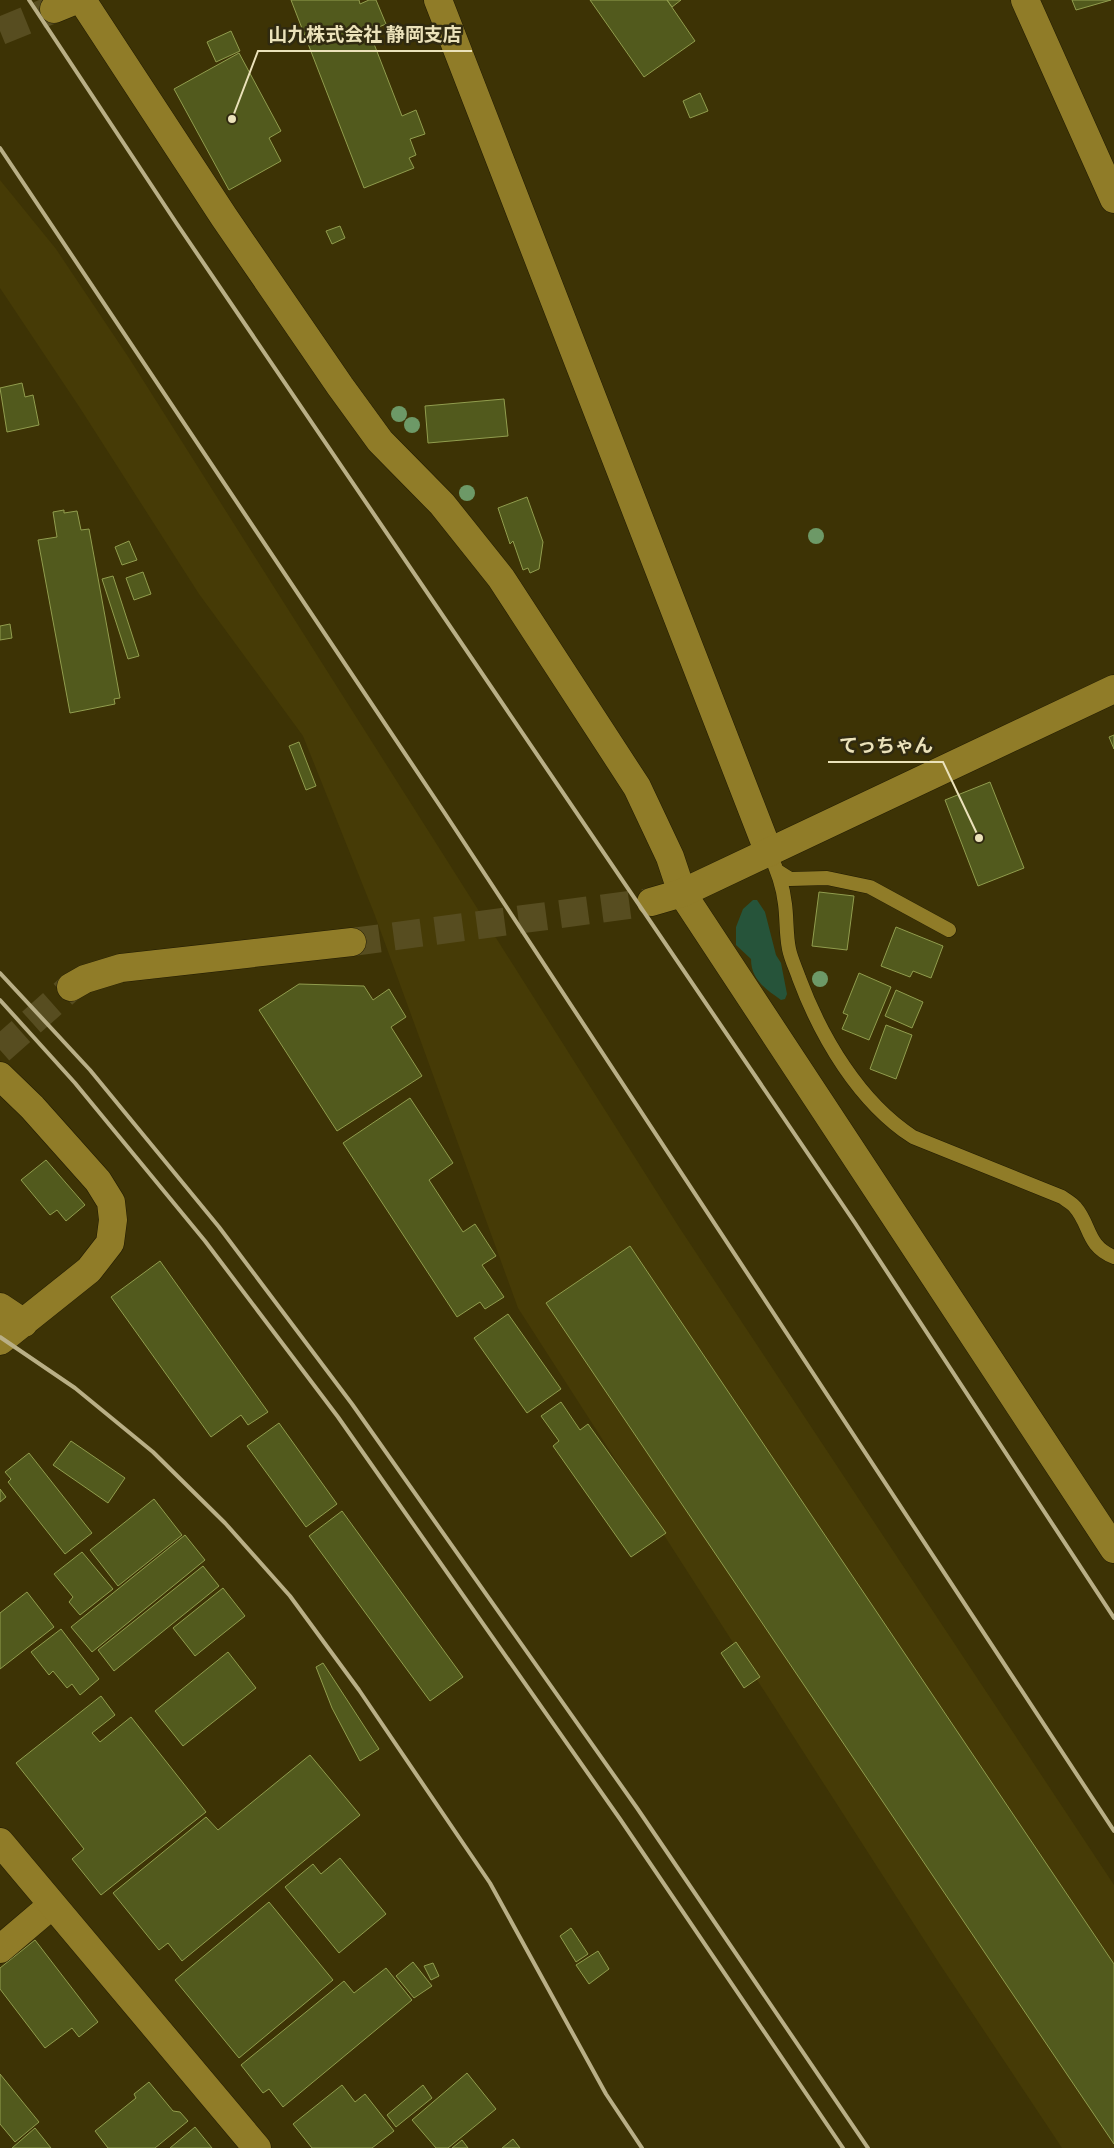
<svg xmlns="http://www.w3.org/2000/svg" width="1114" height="2148" viewBox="0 0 1114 2148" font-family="Commissioner,'Noto Sans JP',sans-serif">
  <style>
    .built { fill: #463b06 }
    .green { fill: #26543a }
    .building { fill: #525a1d; stroke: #919d4e }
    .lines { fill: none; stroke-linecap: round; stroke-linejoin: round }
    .minor-tunnel { stroke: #574d20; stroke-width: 28; stroke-dasharray: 28 14; stroke-linecap: butt }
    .tertiary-tunnel { stroke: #574d20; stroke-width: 28; stroke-dasharray: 28 14; stroke-linecap: butt }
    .service-casing { stroke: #211b03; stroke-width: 15 }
    .minor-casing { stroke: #211b03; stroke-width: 29 }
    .tertiary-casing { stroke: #211b03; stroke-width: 29 }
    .service { stroke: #907c28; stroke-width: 14 }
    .minor { stroke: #907c28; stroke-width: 28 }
    .tertiary { stroke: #907c28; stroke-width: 28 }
    .rail { stroke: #b9af86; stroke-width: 4 }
    .tree { fill: #6d9967 }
    .leader { fill: none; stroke: #ebe2ba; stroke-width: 2 }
    .callout-dot { fill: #ebe2ba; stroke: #302a10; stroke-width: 2 }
    .callout-label { font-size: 19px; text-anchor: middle; font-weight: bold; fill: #ebe2ba; stroke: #302a10; stroke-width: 5; stroke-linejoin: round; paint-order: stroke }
  </style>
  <rect width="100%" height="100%" fill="#3d3305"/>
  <path class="built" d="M0,180L56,249L129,358L679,1227L1114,1885V2148H1062L939,1963L518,1308L374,913L303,736L199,594L80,408L0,288Z"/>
  <path class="green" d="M753,900H757L765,912L776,955L781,963L787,994L785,999L781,1000C766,989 751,980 751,959L736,945V927L743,909Z"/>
  <path class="building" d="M291,0H359L360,4L369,0H376L386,24L369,31L402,116L416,110L425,134L410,139L416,155L409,158L414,168L364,188Z
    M590,0H667L695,41L644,77Z
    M667,0H681L672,7Z
    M1072,0H1111L1076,10Z
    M231,31L240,51L216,62L207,42Z
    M239,53L281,131L269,138L281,161L229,190L174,89Z
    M700,93L708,111L690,118L683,101Z
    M340,226L345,238L332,244L326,231Z
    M22,383L25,397L33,395L39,425L7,432L0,388Z
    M504,399L508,436L428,443L425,406Z
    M527,497L543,542L539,569L530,573L528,568L523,570L513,541L510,544L498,508Z
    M64,510V513L77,511L81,530L89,529L120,698L114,699L115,704L70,713L38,540L57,537L53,512Z
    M129,541L137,560L122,565L115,547Z
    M143,572L151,594L134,600L126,578Z
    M113,576L139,656L128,659L102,579Z
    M10,624L12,638L0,640V626Z
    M1114,735V749L1109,737Z
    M299,742L316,786L306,790L289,746Z
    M990,782L1024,868L978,886L945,800Z
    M819,892L854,896L847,950L812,946Z
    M896,927L943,946L931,978L913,971L910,977L881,966Z
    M859,973L891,987L869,1040L842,1029L848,1015L843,1013Z
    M299,984L364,986L373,1000L389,989L406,1017L391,1027L422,1076L337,1131L259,1010Z
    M896,990L923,1002L912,1028L885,1016Z
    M886,1025L912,1035L896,1079L870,1069Z
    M410,1098L453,1163L429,1180L463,1232L475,1224L496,1256L482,1265L504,1297L485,1309L480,1302L457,1317L343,1143Z
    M46,1160L85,1205L66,1221L57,1210L50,1215L21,1180Z
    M630,1246L1114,1964V2144L546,1303Z
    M160,1261L268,1412L248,1425L241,1415L211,1437L111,1297Z
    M508,1314L561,1389L527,1413L474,1338Z
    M561,1402L580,1430L588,1424L666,1533L631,1557L553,1446L559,1441L541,1416Z
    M279,1423L337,1504L306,1527L247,1446Z
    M71,1441L125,1478L108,1503L53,1465Z
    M29,1453L92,1533L65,1554L8,1482L11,1479L5,1472Z
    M0,1489L6,1497L0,1502Z
    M154,1499L182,1535L118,1586L90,1550Z
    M342,1511L463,1677L430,1701L309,1536Z
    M185,1535L205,1560L92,1652L71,1627Z
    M82,1552L113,1589L80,1615L69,1602L73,1597L54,1574Z
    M203,1566L219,1586L114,1671L98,1650Z
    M223,1588L245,1616L195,1656L173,1628Z
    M27,1592L54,1627L0,1669V1613Z
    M61,1629L99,1679L80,1695L72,1684L67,1688L53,1671L49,1675L31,1652Z
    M736,1642L760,1677L744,1688L721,1653Z
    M228,1652L256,1688L183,1746L155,1711Z
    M323,1663L379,1749L360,1761L332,1708L316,1667Z
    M101,1696L115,1715L92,1733L100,1742L131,1717L206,1812L101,1895L72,1859L84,1849L16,1763Z
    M310,1755L360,1815L182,1961L168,1943L159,1950L113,1893L206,1817L218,1830Z
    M340,1858L386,1914L339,1953L285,1887L313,1864L321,1874Z
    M269,1902L333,1980L239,2058L175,1980Z
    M571,1928L588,1954L576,1962L560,1936Z
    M35,1940L98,2022L79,2037L72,2028L45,2048L0,1989V1968Z
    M598,1951L609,1969L589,1984L576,1965Z
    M413,1962L432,1986L414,1998L396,1976Z
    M433,1963L439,1976L431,1980L424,1966Z
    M386,1968L412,2000L283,2107L269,2089L263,2093L241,2065L344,1981L354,1993Z
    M467,2073L496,2109L448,2148H436L412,2120Z
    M0,2074L39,2122L15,2142L0,2124Z
    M149,2082L173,2111L180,2112L188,2121L155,2148H108L95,2131L136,2098L134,2094Z
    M342,2085L355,2102L365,2094L394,2131L372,2148H312L293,2124Z
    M423,2085L432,2098L396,2127L387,2115Z
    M195,2127L212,2148H170Z
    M35,2128L51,2148H12Z
    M513,2139L520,2148H502Z
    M462,2140L468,2148H452Z"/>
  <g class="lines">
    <path class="minor-tunnel" d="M0,31L54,9"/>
    <path class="tertiary-tunnel" d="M352,942L651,902
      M0,1050L71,987"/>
    <defs>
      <path id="service" d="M769,853C777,869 783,885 785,904C787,919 786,935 789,949C791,959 796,969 799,978C821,1037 859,1102 913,1137L1062,1197C1066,1200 1072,1203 1075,1207C1091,1225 1086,1246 1114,1257
        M779,872L790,879L827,878L870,887L949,930"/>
      <path id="minor" d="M82,0L224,217L340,386L380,441L442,504L501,578L637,787L670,857L682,893L1114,1549
        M438,0L769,853
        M1025,0L1114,199
        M54,9L76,0
        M0,1076L32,1107L98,1181L111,1202L113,1220L110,1243L89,1270L0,1341
        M0,1307L24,1323
        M0,1949L52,1905"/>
      <path id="tertiary" d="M651,902L682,893L1114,689
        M71,987L85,979L121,968L352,942
        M0,1842L257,2148"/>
    </defs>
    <use href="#service" class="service-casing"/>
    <use href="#minor" class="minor-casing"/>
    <use href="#tertiary" class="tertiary-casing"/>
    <use href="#service" class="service"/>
    <use href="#minor" class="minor"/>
    <use href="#tertiary" class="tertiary"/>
    <path class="rail" d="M29,0L177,224L855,1223L1114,1618
      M0,148L444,812L1114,1831
      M0,973L90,1070L219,1227L352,1404L637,1808L868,2148
      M0,1000L75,1083L205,1241L338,1417L620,1819L843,2148
      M0,1337L75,1388L153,1452L225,1523L290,1596L359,1690L490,1883L606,2094L642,2148"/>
  </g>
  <g class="tree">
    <circle cx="399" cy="414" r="8"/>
    <circle cx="412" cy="425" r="8"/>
    <circle cx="467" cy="493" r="8"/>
    <circle cx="816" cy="536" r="8"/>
    <circle cx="820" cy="979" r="8"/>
  </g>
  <path class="leader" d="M232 119L258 51H472M979 838L943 762H828"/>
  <g class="callout-dot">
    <circle cx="232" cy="119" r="5"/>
    <circle cx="979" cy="838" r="5"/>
  </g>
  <g class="callout-label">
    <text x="365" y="41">山九株式会社 静岡支店</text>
    <text x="886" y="752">てっちゃん</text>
  </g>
</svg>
